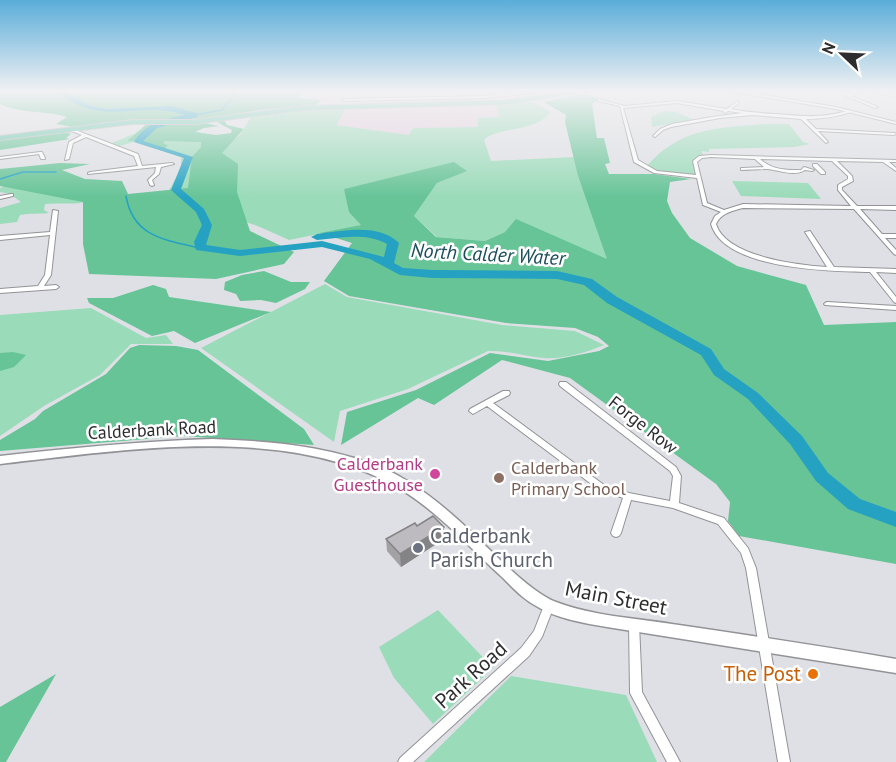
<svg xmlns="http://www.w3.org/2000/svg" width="896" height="762" viewBox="0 0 896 762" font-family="'PT Sans',sans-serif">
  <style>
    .industrial { fill: #e5cfdd }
    .green { fill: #9adbb9 }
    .forest { fill: #66c497 }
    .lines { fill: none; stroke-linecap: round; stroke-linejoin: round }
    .stream { stroke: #25a2c2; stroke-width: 1.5 }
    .river { fill: #25a2c2; fill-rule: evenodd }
    .minor-casing { stroke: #929397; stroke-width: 2 }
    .tertiary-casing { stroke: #929397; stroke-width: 2 }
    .secondary-casing { stroke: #929397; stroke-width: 3 }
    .primary-casing { stroke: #bcbcbc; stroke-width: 2 }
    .minor { fill: #fff; fill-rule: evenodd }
    .tertiary { fill: #fff; fill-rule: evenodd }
    .secondary { fill: #fff; fill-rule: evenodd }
    .primary { fill: #6ac7ad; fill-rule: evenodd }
    .wall { fill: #a3a1a4 }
    .shaded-wall { fill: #848386 }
    .building { fill: #bdbbbf; stroke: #848386; stroke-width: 1.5 }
    .hotel-dot { fill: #d1479c; stroke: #fff; stroke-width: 2 }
    .education-dot { fill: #8d6e63; stroke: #fff; stroke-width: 2 }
    .worship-dot { fill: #6b7280; stroke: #fff; stroke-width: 2 }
    .food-dot { fill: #e8710a; stroke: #fff; stroke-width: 2 }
    .labels { text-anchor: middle; stroke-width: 5; stroke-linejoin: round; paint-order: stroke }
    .street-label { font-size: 18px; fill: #2d2d2f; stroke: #fff }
    .hotel-label { font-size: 18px; fill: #b23c85; stroke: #fff; text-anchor: end }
    .education-label { font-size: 18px; fill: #785e54; stroke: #fff; text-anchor: start }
    .water-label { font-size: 20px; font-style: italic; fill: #1d4e5c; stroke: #fff }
    .near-worship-label { font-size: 21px; fill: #5b616d; stroke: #fff; text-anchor: start }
    .near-street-label { font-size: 21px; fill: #2d2d2f; stroke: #fff }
    .near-food-label { font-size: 21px; fill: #c56008; stroke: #fff; text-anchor: end }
  </style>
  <rect width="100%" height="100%" fill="#dfe0e5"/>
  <path class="industrial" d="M302,91H575L507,100L296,104Z
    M496,104L499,117L478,127L413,128L409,135L335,125L347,107Z"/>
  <path class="green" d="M533,102L550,112C538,132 496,127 484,140L491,161L575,157L578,176L608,260L570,244L505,232L485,241L437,237L414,216L437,183L466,171L454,163L344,189L362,225L289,240L260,227L167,194L181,169V157L134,142L120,146L112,143L136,133L148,123L235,139L241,134L252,115L347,107L336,125L409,135L413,128L478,127V118L499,117L496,104Z
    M664,111L677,112L694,120L652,127L651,117Z
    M764,124H789L803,142L810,144L794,147L709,149V152L701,151L704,156L695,160L696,176L657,171L646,167C679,128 716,128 764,124Z
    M732,181L808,183L821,199L741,196Z
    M9,184L89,200C77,206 60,202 45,204L44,210L49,213C40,214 30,213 20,215L17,222L0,224V208L21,202L10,194L0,192V188Z
    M325,284L347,297L502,325L575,331L604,345C588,352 562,360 544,358C525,357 507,350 488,351L408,389L340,411L334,442L201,348Z
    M91,308L146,338L166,335L173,344H131L100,375L44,406L0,436V315Z
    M438,610L493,668L433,724L394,678L379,647Z
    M511,676L626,695L657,762H424Z"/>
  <path class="forest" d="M0,91H302L298,98L321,100L316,105L260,110L205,119H153L73,127L56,124L67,117C44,110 21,114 0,104Z
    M583,94L600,99L592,104L597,138H604L610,163L605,164L609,174H654L691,179L670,182L667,201L672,213L690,238L737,266L806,285L824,325L896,322V564L739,536L728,521L730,502L716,484L570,378L502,360L434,405L418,398L341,445L347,412L416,390L490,353L548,361L599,351L609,346L598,337L575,328L506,323L349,296L324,281L352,243L320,233L361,225L349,212L344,189L454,162L467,171L437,183L414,216L436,237L485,241L505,232L516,219L607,259L578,176L565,122L566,115L544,102Z
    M224,120L227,125L244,129L222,153L238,164L237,192L250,231L294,252L284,264L216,279L89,274L83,244V202L0,186V169L60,163L90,164L62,170L85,179L122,181L128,194L188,188L192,157L201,147V142L164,141V144L168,145L164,149L143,141H127L148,123H205L219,126L204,128L195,132L216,135L231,133L232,130L215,121Z
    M66,132L71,134L66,138L70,139L0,150V140Z
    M264,271L291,282H310L305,289L276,303L261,300L240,301L236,294L224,290L225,282L242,275Z
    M153,285L166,289L169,297L271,312L195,343L174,331L152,336L89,303L87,298H113Z
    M139,345L176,346L198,350L304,429L314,445L183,436L0,451V440L35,419L43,411L106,374L130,348Z
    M13,352L26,355L14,367L0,371V353Z
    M56,674L6,762H0V707Z"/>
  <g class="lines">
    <path class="stream" d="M194,115L222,110L233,96L232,91
      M0,179L23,172H56
      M126,196C133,237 165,240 200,248"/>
    <path class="river" d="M55,91H64L90,106L107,109L171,106L197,113V117L157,128L143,141L193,157L181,189L204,209L212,225L206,245L240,250L322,241L384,257L387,244C365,232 341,238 317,240L311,237L317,234C343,231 378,223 399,243L394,263L403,268L432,270L557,271L592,279L617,297L711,349L724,369L758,393L802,436L828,473L860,499L896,512V527L848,509L816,481L790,444L748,399L714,375L701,355L607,303L584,285L557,279L432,278L400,275L370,259L322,247L240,256L196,250L194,242L202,225L196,212L171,190L184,158L134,142C145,123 165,119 185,115C135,99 107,130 55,91Z"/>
    <defs>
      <path id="minor" d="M534,91H552L485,98L344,101L342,100L344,99L485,96Z
        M854,91H859L851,96L878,107L875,108L846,96Z
        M874,91H881L896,95V97Z
        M598,99L625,106L677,101L727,109L738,101L739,103L731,109C745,112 759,113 774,114C804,116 821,119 850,110L851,112C836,117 822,119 806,119L816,129L895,133L896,134L894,135L818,131L828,142L826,143L801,119L753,115L720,118L671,127L663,130L655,137L653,136L660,129L672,124L712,117L742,113L728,111L725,113L723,112L724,111L677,103L623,108L638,160L657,171L696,175L693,161L699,156L711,155L896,160V162H889L896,168V171L883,162L837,161L852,176L853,181L842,187V190L857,206H896V210L860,209L882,234H896V238H885L896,250V255L894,254L854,209L743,208C732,211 721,213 716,224C726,257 798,265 827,267L805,232L810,231L834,267L896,269V273L876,272L896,297V303L894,302L870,272C831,271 724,270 711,224L715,216L721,212L703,205L697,178L654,173L634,162L620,106L598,101ZM711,157L755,159L764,167L743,168H741V170C750,170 758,169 767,169C779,170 794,177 805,170L812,171L814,170L804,167L801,170C785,170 772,170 760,159L832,161L848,176V179L838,185V190L851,206L743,204L724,210L707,203L697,162L702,158Z
        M70,128L138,154L142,166L172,163L174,164L161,167L159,174L152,180L154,185L152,186L150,185L148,180L155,173L156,167L88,174V173L90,172L138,166L134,156L86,137L73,143L69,159L65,160L69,142L82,135L69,130L68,129Z
        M40,152H42L45,158V159H41L39,154L0,159V157Z
        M813,164H817L825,172V174H821L813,166Z
        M11,194H13V196L0,199V196Z
        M53,210L58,211L51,275L44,286L56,285L59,287L56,289L0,293V289L38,286L45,275L50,235L0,240V236L50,232Z
        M827,302L896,306V310L825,305L824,304L825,303Z
        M560,382H566L676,467L681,476L679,503L724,518L748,548L756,568L790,762H778L746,568L741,553L718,524L673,508L631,500L621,533L619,536L616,537L613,536L611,533L623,498L598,489L487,406L473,414L469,411L470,409L503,391H509L510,393L509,395L493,403L604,485L629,493L670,501L673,476L670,471L560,386L559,384Z
        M549,602L553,603L554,606L542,637L529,656L413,762H398L400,758L521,648L534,631L545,603Z
        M634,619L638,621L639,624L642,692L680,762H667L630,693L629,624L630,621Z"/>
      <path id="tertiary" d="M740,91L836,107L896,122V124L836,109L727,91Z"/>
      <path id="secondary" d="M212,439C267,441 321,445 373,464C408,477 439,502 466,527C489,548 529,592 556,602C593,616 634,618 672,624C747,635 822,646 896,659V673L607,627C584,623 558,619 538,607C524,600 514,589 503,578C472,550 443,517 408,494C298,421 125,450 0,464V456C71,448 141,441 212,439Z"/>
      <path id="primary" d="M570,91H588L509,104L304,110L194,124H132L0,140V136L132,120H194L304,106L509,100Z"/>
    </defs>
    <use href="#minor" class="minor-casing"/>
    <use href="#tertiary" class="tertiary-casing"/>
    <use href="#secondary" class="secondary-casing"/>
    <use href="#primary" class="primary-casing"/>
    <use href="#minor" class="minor"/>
    <use href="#tertiary" class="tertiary"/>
    <use href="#secondary" class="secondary"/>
    <use href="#primary" class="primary"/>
  </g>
  <path class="wall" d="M417,526L444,527V539L401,567L387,551L386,539Z"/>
  <path class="shaded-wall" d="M444,527V539L401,567L400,554Z"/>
  <path class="building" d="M433,516L444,527L400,554L386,539L415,523L417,526Z"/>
  <linearGradient id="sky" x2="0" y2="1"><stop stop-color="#5aadd9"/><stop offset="0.46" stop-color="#f1f1f3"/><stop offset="1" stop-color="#f1f1f3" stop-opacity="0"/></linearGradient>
  <rect width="896" height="198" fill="url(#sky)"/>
  <circle class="hotel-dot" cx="435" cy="474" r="6"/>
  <circle class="education-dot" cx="499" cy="478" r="6"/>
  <circle class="worship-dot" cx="418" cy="548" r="6"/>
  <circle class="food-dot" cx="813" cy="674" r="6"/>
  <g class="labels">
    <g class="street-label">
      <text transform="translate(643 425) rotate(38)" y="6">Forge Row</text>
      <text transform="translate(152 430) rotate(-3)" y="6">Calderbank Road</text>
    </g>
    <g class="hotel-label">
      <text x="423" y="470">Calderbank<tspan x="423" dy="21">Guesthouse</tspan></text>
    </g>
    <g class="education-label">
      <text x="511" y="474">Calderbank<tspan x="511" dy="21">Primary School</tspan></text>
    </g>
    <g class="water-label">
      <text transform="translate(488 254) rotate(3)" y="7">North Calder Water</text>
    </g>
    <g class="near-worship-label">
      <text x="430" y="543">Calderbank<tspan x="430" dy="24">Parish Church</tspan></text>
    </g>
    <g class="near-street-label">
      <text transform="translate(616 598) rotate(11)" y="7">Main Street</text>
      <text transform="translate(471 675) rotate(-42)" y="7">Park Road</text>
    </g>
    <g class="near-food-label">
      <text x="801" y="681">The Post</text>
    </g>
  </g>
  <g transform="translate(842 54) rotate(293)" stroke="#ffffff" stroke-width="4.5" paint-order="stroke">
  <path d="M0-4.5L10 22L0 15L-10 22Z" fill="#2d2d2f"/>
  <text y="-9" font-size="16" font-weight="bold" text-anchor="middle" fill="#2d2d2f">N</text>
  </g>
</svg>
